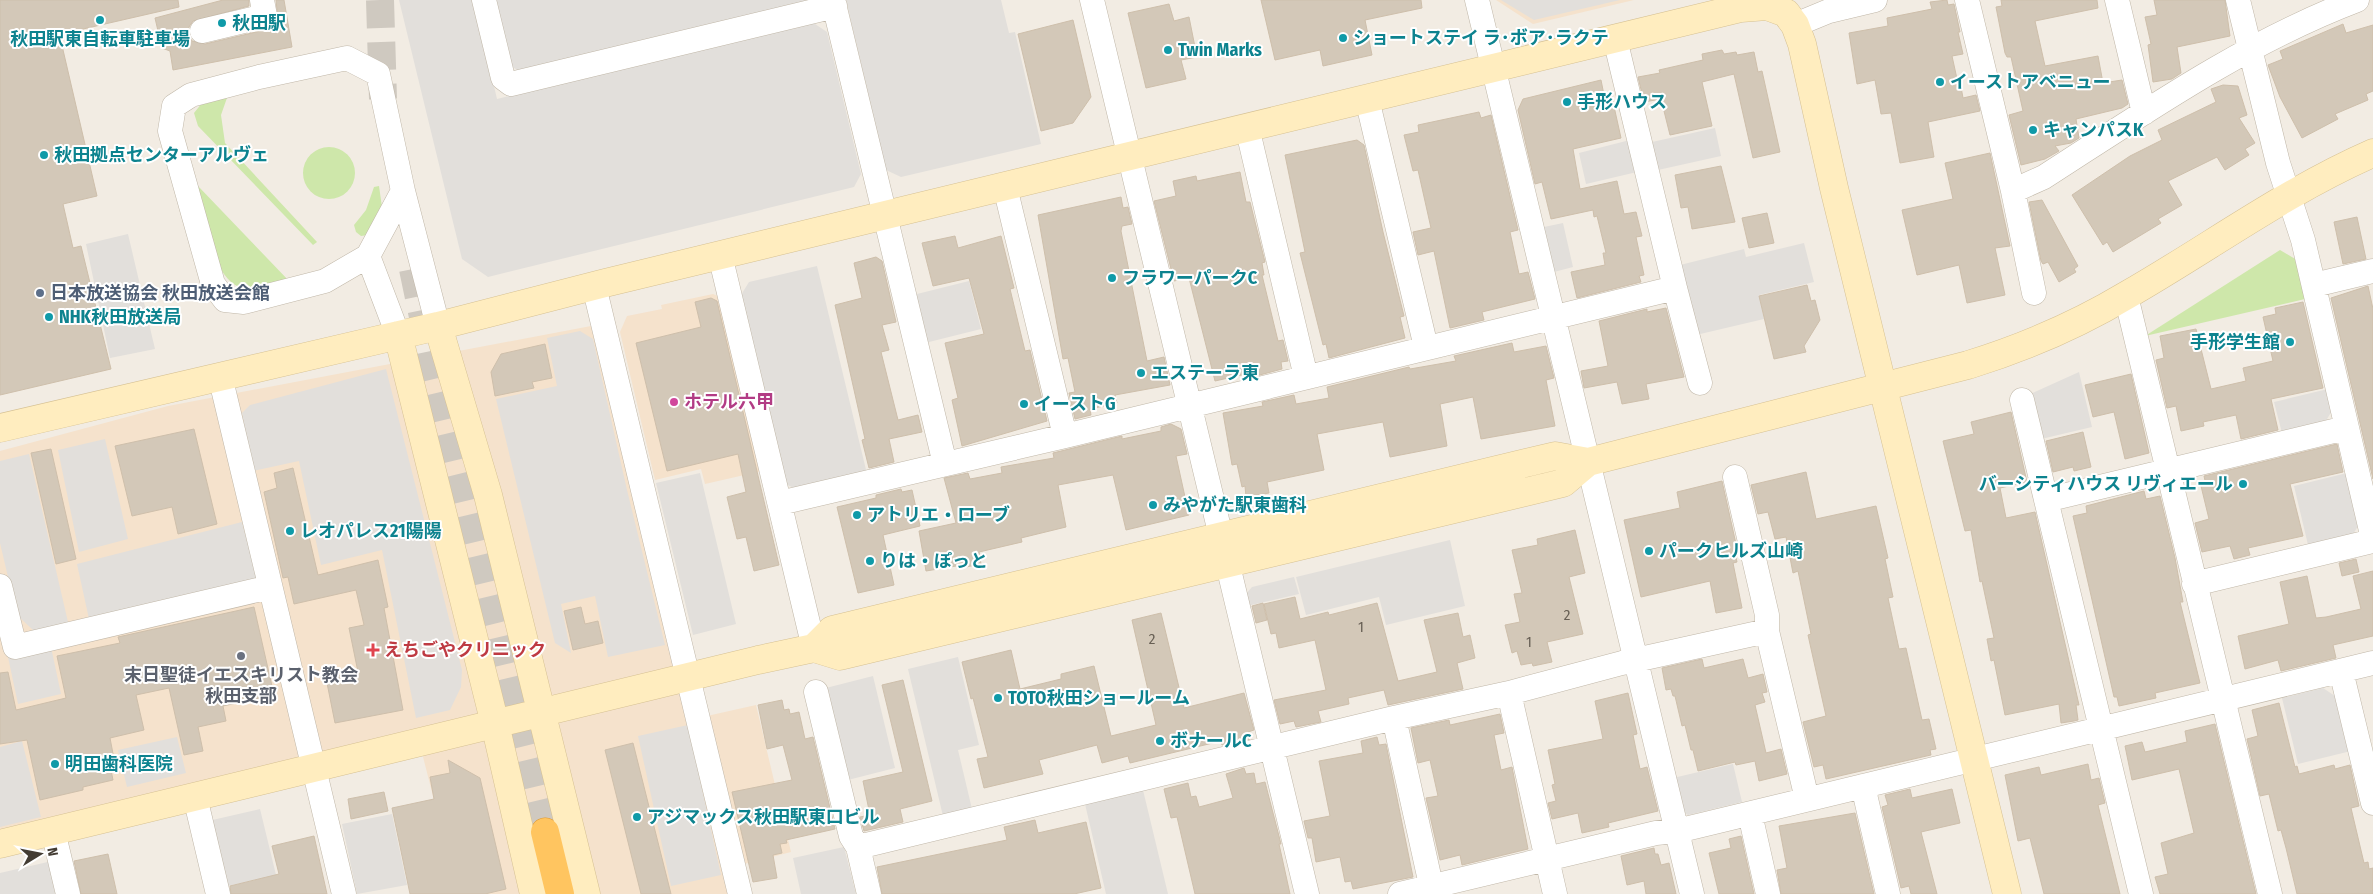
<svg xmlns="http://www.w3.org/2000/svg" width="2373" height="894" viewBox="0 0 2373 894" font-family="'Fira Sans Condensed','Noto Sans JP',sans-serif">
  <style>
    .commercial { fill: #f5e2cc }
    .green { fill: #cee7aa }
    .parking { fill: #e2dfdb }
    .building { fill: #d3c8b8; stroke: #cebfab }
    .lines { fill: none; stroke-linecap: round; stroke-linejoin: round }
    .highway-tunnel { stroke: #cfc9c0; stroke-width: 28; stroke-dasharray: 28 14; stroke-linecap: butt }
    .street-casing { stroke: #c0b7a8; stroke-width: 25 }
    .secondary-casing { stroke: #d6c193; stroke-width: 29 }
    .highway-casing { stroke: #de9830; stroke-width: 29 }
    .street { stroke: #fff; stroke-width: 24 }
    .secondary { stroke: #ffedbf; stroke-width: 28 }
    .highway { stroke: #ffc560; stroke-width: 28 }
    .culture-dot { fill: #0f9aa8; stroke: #fff; stroke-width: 2 }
    .service-dot { fill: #5c6f8a; stroke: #fff; stroke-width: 2 }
    .hotel-dot { fill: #d1479c; stroke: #fff; stroke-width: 2 }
    .health-dot { fill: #e0444e; stroke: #fff; stroke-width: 2 }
    .worship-dot { fill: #6b7280; stroke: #fff; stroke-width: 2 }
    .labels { text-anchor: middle; stroke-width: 4; stroke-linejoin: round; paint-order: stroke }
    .number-label { font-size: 15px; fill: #675f54 }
    .culture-label { font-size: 18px; font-weight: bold; fill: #0d838f; stroke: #fff; text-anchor: start }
    .service-label { font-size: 18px; font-weight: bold; fill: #4e5e75; stroke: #fff; text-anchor: start }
    .hotel-label { font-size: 18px; font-weight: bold; fill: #b23c85; stroke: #fff; text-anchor: start }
    .health-label { font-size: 18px; font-weight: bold; fill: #be3a42; stroke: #fff; text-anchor: start }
    .worship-label { font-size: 18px; font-weight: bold; fill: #5b616d; stroke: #fff }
  </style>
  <rect width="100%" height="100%" fill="#f2ece3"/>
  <path class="commercial" d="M1496,0H1634L1533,24Z
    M713,294L720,297L762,471L705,484L701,469L655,480L620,332L627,316L662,309L661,305Z
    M591,326L689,720L756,705L791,852L740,865L746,894H458L421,749L0,850V451L168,406Z"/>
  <path class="green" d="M228,95L221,115L225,143L317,242L313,245L198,126L194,113L202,103Z
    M303 173a26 26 0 1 1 52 0a26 26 0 1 1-52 0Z
    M198,186L290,282C277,284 261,289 248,289C211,287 204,213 198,186Z
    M379,186L383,214L368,235L361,236L356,232L354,225L366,210L374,187Z
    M2280,250L2297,260L2305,299L2145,336Z"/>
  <path class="parking" d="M399,0H474L497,99L812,22L827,32L861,174L854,187L488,277L462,259Z
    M492,0H812L522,73L508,64Z
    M846,0H1001L1009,33L1015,32L1041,144L901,177L886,170Z
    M1501,0H1620L1534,20Z
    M1715,128L1721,156L1658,170L1652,142Z
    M1630,140L1637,172L1586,184L1579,153Z
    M1563,223L1573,267L1554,272L1544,227Z
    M128,234L155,349L110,358L86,244Z
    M1804,243L1814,282L1759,295L1764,319L1696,335L1680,265L1744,249L1746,257Z
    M817,266L867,474L799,490L785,484L741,295L749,282Z
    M969,281L981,329L925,343L913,295Z
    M580,331L593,339L627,490L665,645L608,657L595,596L561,604L571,653L555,643L496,399L557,386L547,338Z
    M386,369L462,670L461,687L450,710L416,718L382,550L321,565L299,461L253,471L242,413L250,405Z
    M2079,372L2092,427L2037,440L2026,396Z
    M2328,389L2333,409L2324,424L2282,433L2274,402Z
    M105,439L128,539L79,552L58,450Z
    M29,454L68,622L34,631L17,615L0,543V461Z
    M700,473L736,624L693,635L656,483Z
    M2347,473L2360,523L2350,539L2309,549L2294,486Z
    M242,522L257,578L89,619L77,564Z
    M1450,540L1465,606L1386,625L1379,597L1306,615L1296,577Z
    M1294,577L1299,594L1247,606L1244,596L1252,587Z
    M51,647L61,694L18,704L8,657Z
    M958,657L979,745L958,750L972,809L943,816L908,669Z
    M873,676L895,768L844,781L822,689Z
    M2323,688L2338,698L2351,751L2298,764L2282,698Z
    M688,725L721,875L671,886L638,736Z
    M177,737L186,773L127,787L118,750Z
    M22,741L41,817L0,827V747Z
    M1733,764L1742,802L1688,815L1680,809L1673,778Z
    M1143,790L1168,894H1106L1085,804Z
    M260,809L276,875L224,887L208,821Z
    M392,814L407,885L357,894L342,824Z
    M844,847L856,894H801L793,858Z
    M52,861L59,894H0V873Z"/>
  <path class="building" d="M0,0H178L179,7L70,32L71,34L60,37L97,196L63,204L73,248L81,246L111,369L0,395Z
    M223,0H249V6L193,21L189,27V34L192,41L205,44L269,29L278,20L276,0H284L292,47L173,70L170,51L162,48L155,18Z
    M1261,0H1421L1422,8L1365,20L1372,55L1323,66L1320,50L1275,60Z
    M1947,0L1948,5L1954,4L1960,32H1958L1963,54L1952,56L1959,88L1961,87L1963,98L1976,95L1980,111L1928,122L1934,157L1900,163L1891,113L1881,114L1875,80L1857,84L1849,33L1888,26L1887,18L1932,9L1930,2Z
    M2001,0H2097L2098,8L2035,21L2045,66L2098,56L2103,83L2122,80L2128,104L2122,108L2076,119L2079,138L2071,143L2055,146L2059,151L2045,159L2021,165L2009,115L2023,111L2011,57H2007L2005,53L1996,7L2002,6Z
    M2154,0H2225L2230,36L2177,47L2181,73L2172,79L2153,82L2148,45L2151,44L2145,17L2157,15Z
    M1169,4L1174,21L1189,17L1197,57L1181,60L1186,79L1146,88L1128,13Z
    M1073,20L1091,97L1073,123L1041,131L1018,34Z
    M2343,24L2346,33L2373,25V91L2366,94L2368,100L2335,114L2338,119L2302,138L2280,97L2268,65L2283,59L2280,51Z
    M1722,50L1724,54L1736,52L1737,55L1754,52L1758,72L1762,71L1780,152L1753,158L1734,74L1702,82L1712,126L1670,135L1661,99L1644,102L1638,77L1660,73L1659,70L1703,60L1702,54Z
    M1601,80L1604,95L1611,93L1621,138L1573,149L1580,189L1617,181L1624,214L1636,212L1642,236L1636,237L1644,275L1639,276L1641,282L1577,298L1571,272L1605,265L1603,253H1606L1597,216L1594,217L1593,210L1551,219L1542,182L1535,184L1518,110L1523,99Z
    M2223,85L2238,86L2247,115L2239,118L2255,143L2245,149L2249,155L2225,170L2217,157L2168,181L2182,205L2158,219L2161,223L2113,252L2107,242L2103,245L2072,195L2130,156L2162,140L2158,130L2216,102L2211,89Z
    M1479,112L1481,118L1491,115L1518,230L1510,232L1519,274L1528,272L1535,299L1482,312L1484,320L1450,328L1434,251L1418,255L1413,232L1431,228L1418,170L1413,171L1404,135L1419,132L1418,125Z
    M1357,140L1364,145L1383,232L1404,316L1400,317L1405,338L1329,358L1326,344L1323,345L1300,253L1305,252L1285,155Z
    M1990,153L2010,246L1995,248L2005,295L1967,303L1959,265L1917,275L1902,210L1953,199L1945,163Z
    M1721,166L1735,222L1692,229L1688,207L1681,208L1675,175Z
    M1240,172L1246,202H1250L1265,262L1262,263L1264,275H1262L1278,341L1283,340L1288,361L1281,362L1282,369L1256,376L1255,372L1215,381L1189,278L1174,281L1154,201L1176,196L1173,181L1196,176L1197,181Z
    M1121,197L1123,208L1128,207L1132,224L1122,226L1121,231L1147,361L1164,357L1170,385L1115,395L1117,403L1090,409L1091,415L1075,419L1069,393L1075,392L1068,358L1063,359L1038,215Z
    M2042,200L2078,266L2074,269L2076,272L2059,282L2048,262L2043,264L2041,261L2029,202Z
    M1767,213L1774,243L1749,248L1742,218Z
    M2357,217L2366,259L2343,264L2334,222Z
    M955,236L958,248L1001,236L1014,288L1010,289L1025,351L1030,350L1047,421L962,446L952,400L958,398L945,343L984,334L969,278L933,286L922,243Z
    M876,257L882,261L896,322L882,325L889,350L881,352L898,420L918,415L922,432L889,439L894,462L869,468L862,440L865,439L835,305L862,298L854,263Z
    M1807,285L1811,301L1815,300L1820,320L1804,346L1806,352L1774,359L1759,296Z
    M2368,286L2373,309V479L2331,298Z
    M711,298L717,301L779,565L754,571L746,537L737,539L727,497L746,492L738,454L667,471L636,343L701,327L695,302Z
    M2303,302L2323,388L2271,399L2278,430L2241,439L2236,415L2203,422L2204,426L2181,431L2176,406L2167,408L2156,360L2164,358L2160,336L2196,329L2211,389L2246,381L2243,368L2273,361L2263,317L2276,314L2275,308Z
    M1666,308L1684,377L1646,384L1649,399L1622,404L1617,382L1584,388L1581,371L1608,366L1599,321L1647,309V312Z
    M1512,343L1514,352L1546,346L1554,378L1546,380L1555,426L1481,439L1473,397L1440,404L1447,446L1390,457L1383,422L1317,434L1324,470L1267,482L1269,493L1246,497L1245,486L1242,487L1237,464L1232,465L1223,413L1263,406L1262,402L1294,395L1296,404L1329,398L1327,387L1409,367L1410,369L1456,361L1454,356Z
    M545,344L552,378L532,382L534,388L495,396L491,372L501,354Z
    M2131,374L2149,453L2125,459L2114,412L2093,417L2085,385Z
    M2011,412L2027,482L2000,488L2006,518L2035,512L2079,705H2076L2078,720L2074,721L2061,723L2059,704L2005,715L1994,660L1991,661L1987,639L1994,638L1982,581L1980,582L1971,530L1965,531L1943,441L1974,434L1971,422Z
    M1171,424L1181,429L1187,454L1176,456L1189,515L1126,530L1113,475L1058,485L1066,527L1021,538L1022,542L979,552L981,564L966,567L962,565L926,571L919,531L956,523L944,478L968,473L970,479L1002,473L1001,467L1054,458L1053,453L1122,436V439L1161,431V427Z
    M194,429L217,524L178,534L172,507L132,516L115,446Z
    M2083,432L2091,467L2074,471L2073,467L2053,472L2046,441Z
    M2337,444L2343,472L2290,484L2303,536L2248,548L2250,555L2234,559L2230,546L2202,552L2195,523L2209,519L2201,486L2206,485L2204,476Z
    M51,449L76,559L56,564L31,453Z
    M293,468L318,575L378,560L388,607L384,608L403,710L335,723L326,678L358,672L349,628L364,625L356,590L294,604L288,577L283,578L264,492L277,488L274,473Z
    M1806,472L1816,519L1876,506L1888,558L1885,559L1893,597L1888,598L1899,649L1906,648L1922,720L1929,719L1936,749L1930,750L1931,755L1826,779L1823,765L1814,767L1803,722L1826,716L1808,635L1811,634L1798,571L1793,573L1786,537L1775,539L1768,512L1758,514L1751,485Z
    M1722,481L1738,553H1735L1737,562L1733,563L1742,608L1716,613L1710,581L1641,597L1624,520L1680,508L1677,492Z
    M901,489L902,492L912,490L920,526L883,535L894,585L858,593L837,507L876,498V495Z
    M2144,491L2146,499L2160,496L2175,558L2183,602H2180L2200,683L2155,693L2156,698L2119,706L2117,697H2114L2073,516L2087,513L2086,506Z
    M1575,530L1585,573L1569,577L1583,634L1547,642L1552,662L1533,666L1532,663L1521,665L1517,651L1512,653L1505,625L1520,622L1514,594L1522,593L1512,550L1538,545L1537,539Z
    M2356,559L2359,572L2342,576L2339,563Z
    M2373,571V636L2333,645L2336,658L2281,671L2278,660L2245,669L2238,636L2289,624L2280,582L2307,576L2316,618L2326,617L2361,609L2353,576Z
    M1295,597L1300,619L1328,612L1329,615L1377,603L1398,681L1437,672L1424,620L1458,613L1463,637L1470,635L1475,658L1457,663L1463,689L1388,705L1384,690L1348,698L1349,704L1318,711L1321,722L1296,727L1294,721L1280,724L1274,700L1326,690L1315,640L1279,648L1276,633L1271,634L1264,604Z
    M1263,603L1267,620L1256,623L1252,606Z
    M254,607L274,695L223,706L226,721L198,727L203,751L184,755L169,688L136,695L144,730L110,738L114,759L109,760L113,780L83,787V790L40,800L27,740L0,744V673L8,672L16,710L66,698L57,656L120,643L118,637Z
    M581,607L585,624L598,621L603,643L573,650L564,611Z
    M1161,613L1184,708L1244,693L1254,730L1248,732L1250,739L1222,745L1221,741L1130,763L1128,756L1102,763L1097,745L1039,760L1043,774L984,788L977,759L988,757L973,698L971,699L962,662L1011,650L1020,689L1061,679V674L1094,666L1111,736L1156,725L1132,620Z
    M1702,659L1704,668L1743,659L1748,678L1763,674L1767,692L1762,693L1765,702L1755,705L1766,753L1781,749L1787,774L1759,781L1755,761L1736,765L1735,762L1698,771L1693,750H1691L1685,725L1682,726L1675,696H1673L1671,689L1666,690L1662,668Z
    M903,680L932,801L900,809L903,822L864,831L860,817L870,815L863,781L903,772L882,685Z
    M1628,693L1637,734L1633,735L1640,769L1647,767L1658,811L1608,823L1609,827L1582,833L1578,813L1552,819L1548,803L1556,801L1552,785L1555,784L1548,750L1603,739L1595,701Z
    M782,700L784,710L789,709L790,714L799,712L805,739L813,737L835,829L786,840L787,843L780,844L782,853L773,855L777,878L753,882L732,792L792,780L783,745L767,749L758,705Z
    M2279,703L2295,767L2297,766L2299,774L2334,765L2335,769L2350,765L2359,806L2351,808L2364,863L2368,862L2369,869L2373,868V894H2297L2286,848L2281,830L2278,831L2269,794L2260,796L2247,739L2258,736L2252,710Z
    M1500,714L1504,733L1494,735L1501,770L1512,767L1528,849L1462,865L1460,855L1440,860L1426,798L1438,796L1430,760L1418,763L1411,728L1449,720L1450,725Z
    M2215,724L2256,894H2160L2155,877L2168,874L2161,843L2194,833L2179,769L2132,780L2125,746L2142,742L2145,752L2187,742L2185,731Z
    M1377,737L1379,745L1386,744L1413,877L1353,889L1351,881L1345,882L1340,857L1316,862L1312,838H1308L1304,821L1330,816L1319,761L1363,753L1361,741Z
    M633,743L671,894H641L605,750Z
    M448,760L480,778L506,889L485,894H410L392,808L434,799L430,777L450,773Z
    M2088,764L2091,780L2099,778L2105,803L2098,805L2120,894H2044L2030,838L2018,841L2005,775L2039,767L2041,775Z
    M1244,768L1246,774L1254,773L1256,784L1265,782L1281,844H1279L1290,894H1195L1177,817L1171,818L1164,789L1188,783L1191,797L1196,796L1199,807L1233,798L1226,774Z
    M1910,789L1912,798L1952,789L1960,823L1921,832L1937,894H1911L1909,886L1901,888L1882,807L1888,805L1885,795Z
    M384,792L388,811L351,819L348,799Z
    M1855,813L1874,894H1781L1777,870L1787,868L1779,826Z
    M1035,820L1038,833L1086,822L1101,888L1074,894H882L877,867L1007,840L1004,827Z
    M314,836L327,894H231L230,886L279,874L272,846Z
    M1741,836L1754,894H1719L1709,853L1731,848L1729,839Z
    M1654,848L1655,854H1658L1661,865L1669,863L1676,894H1646L1644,881L1627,885L1621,856Z
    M108,854L117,894H81L74,861Z"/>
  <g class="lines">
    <path class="highway-tunnel" d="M380,0L383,99
      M413,269L435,374L545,832"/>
    <defs>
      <path id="street" d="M484,0L503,78L511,84L835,6
        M833,0L945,464
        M1092,0L1307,894
        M1477,0L1692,894
        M1967,0L2013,191L2034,293
        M2117,0L2144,113
        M2238,0L2278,163L2303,240L2373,539
        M1795,25L1829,11L1875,0
        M202,31L265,16L262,0
        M1615,39L1675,288L1700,383
        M1367,99L1426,347
        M1247,127L1306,377
        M1005,187L1065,436
        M403,191L368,256L325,281L244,302L225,300L213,284L170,131L174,106L191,95L259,77L347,58L378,74L403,191L438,326
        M2013,191L2044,177C2145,112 2244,43 2357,0
        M720,255L814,648
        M368,256L398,335
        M2314,285L2373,271
        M594,286L740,894
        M2126,296L2270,894
        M220,376L344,894
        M2022,400L2141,894
        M1735,477L1767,615V631L1807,799
        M2046,500L2346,428
        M780,503L1065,436L1675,288
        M2194,584L2373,541
        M0,586L15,647L270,587
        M2341,671L2373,803
        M816,692L851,836L858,847
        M1509,693L1555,894
        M1394,718L1433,894
        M1863,786L1888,894
        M195,797L218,894
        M1750,814L1768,894
        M53,831L68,894
        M869,894L858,847L1394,718L1509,693L1622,663L1767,631
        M1400,894L1656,833L1677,831L2373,663"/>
      <path id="secondary" d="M438,326L488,495L586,894
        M398,335L495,724L534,894
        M0,428L438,326L605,283L1741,8L1767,6L1786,13L1795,25L1802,44L1834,188L2007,894
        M814,648L832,630L1555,456L1588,462L1968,365C2023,348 2077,325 2127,295C2209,248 2286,191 2373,153
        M0,844L758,660L814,648L840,656L1563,483L1588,462"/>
      <path id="highway" d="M545,832L560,894"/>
    </defs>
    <use href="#street" class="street-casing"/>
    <use href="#secondary" class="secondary-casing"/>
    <use href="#highway" class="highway-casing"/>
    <use href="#street" class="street"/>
    <use href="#secondary" class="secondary"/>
    <use href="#highway" class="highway"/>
  </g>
  <g class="culture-dot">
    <circle cx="100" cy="20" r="5"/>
    <circle cx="222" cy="23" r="5"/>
    <circle cx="1343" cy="38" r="5"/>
    <circle cx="1168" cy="50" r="5"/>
    <circle cx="1940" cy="82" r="5"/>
    <circle cx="1567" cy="102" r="5"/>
    <circle cx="2033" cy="130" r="5"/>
    <circle cx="44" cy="155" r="5"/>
    <circle cx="1112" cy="278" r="5"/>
    <circle cx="49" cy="317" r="5"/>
    <circle cx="2290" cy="342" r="5"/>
    <circle cx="1141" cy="373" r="5"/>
    <circle cx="1024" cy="404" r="5"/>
    <circle cx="2243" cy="484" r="5"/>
    <circle cx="1153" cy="505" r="5"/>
    <circle cx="857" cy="515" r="5"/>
    <circle cx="290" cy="531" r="5"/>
    <circle cx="1649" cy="551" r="5"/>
    <circle cx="870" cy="561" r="5"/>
    <circle cx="998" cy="698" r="5"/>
    <circle cx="1160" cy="741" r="5"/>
    <circle cx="55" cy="764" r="5"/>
    <circle cx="637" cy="817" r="5"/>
  </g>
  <circle class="service-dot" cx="40" cy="293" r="5"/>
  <circle class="hotel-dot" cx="674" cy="402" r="5"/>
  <path class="health-dot" d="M370.5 642.5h5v5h5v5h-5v5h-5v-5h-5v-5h5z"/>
  <circle class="worship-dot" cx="241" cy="656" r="5"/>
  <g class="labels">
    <g class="number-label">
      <text x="1567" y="620">2</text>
      <text x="1361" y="632">1</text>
      <text x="1152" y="644">2</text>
      <text x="1529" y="647">1</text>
    </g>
    <g class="culture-label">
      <text x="232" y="29">秋田駅</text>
      <text x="1353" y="44">ショートステイ ラ･ボア･ラクテ</text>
      <text x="100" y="45" text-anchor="middle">秋田駅東自転車駐車場</text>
      <text x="1178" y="56">Twin Marks</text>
      <text x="1950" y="88">イーストアベニュー</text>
      <text x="1577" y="108">手形ハウス</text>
      <text x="2043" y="136">キャンパスK</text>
      <text x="54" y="161">秋田拠点センターアルヴェ</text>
      <text x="1122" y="284">フラワーパークC</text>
      <text x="59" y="323">NHK秋田放送局</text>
      <text x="2280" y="348" text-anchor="end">手形学生館</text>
      <text x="1151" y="379">エステーラ東</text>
      <text x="1034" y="410">イーストG</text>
      <text x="2233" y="490" text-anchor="end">バーシティハウス リヴィエール</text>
      <text x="1163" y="511">みやがた駅東歯科</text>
      <text x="867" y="521">アトリエ・ローブ</text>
      <text x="300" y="537">レオパレス21陽陽</text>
      <text x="1659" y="557">パークヒルズ山崎</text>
      <text x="880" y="567">りは・ぽっと</text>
      <text x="1008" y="704">TOTO秋田ショールーム</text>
      <text x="1170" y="747">ボナールC</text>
      <text x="65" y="770">明田歯科医院</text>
      <text x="647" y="823">アジマックス秋田駅東口ビル</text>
    </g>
    <g class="service-label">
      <text x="50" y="299">日本放送協会 秋田放送会館</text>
    </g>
    <g class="hotel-label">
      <text x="684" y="408">ホテル六甲</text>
    </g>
    <g class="health-label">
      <text x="384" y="656">えちごやクリニック</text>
    </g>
    <g class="worship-label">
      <text x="241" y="681">末日聖徒イエスキリスト教会<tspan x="241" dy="21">秋田支部</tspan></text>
    </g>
  </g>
  <g transform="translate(40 854) rotate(80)" stroke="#ffffff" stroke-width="4" paint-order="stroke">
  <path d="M0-4L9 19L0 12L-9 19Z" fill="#433c33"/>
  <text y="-8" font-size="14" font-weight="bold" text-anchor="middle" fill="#433c33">N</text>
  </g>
</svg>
